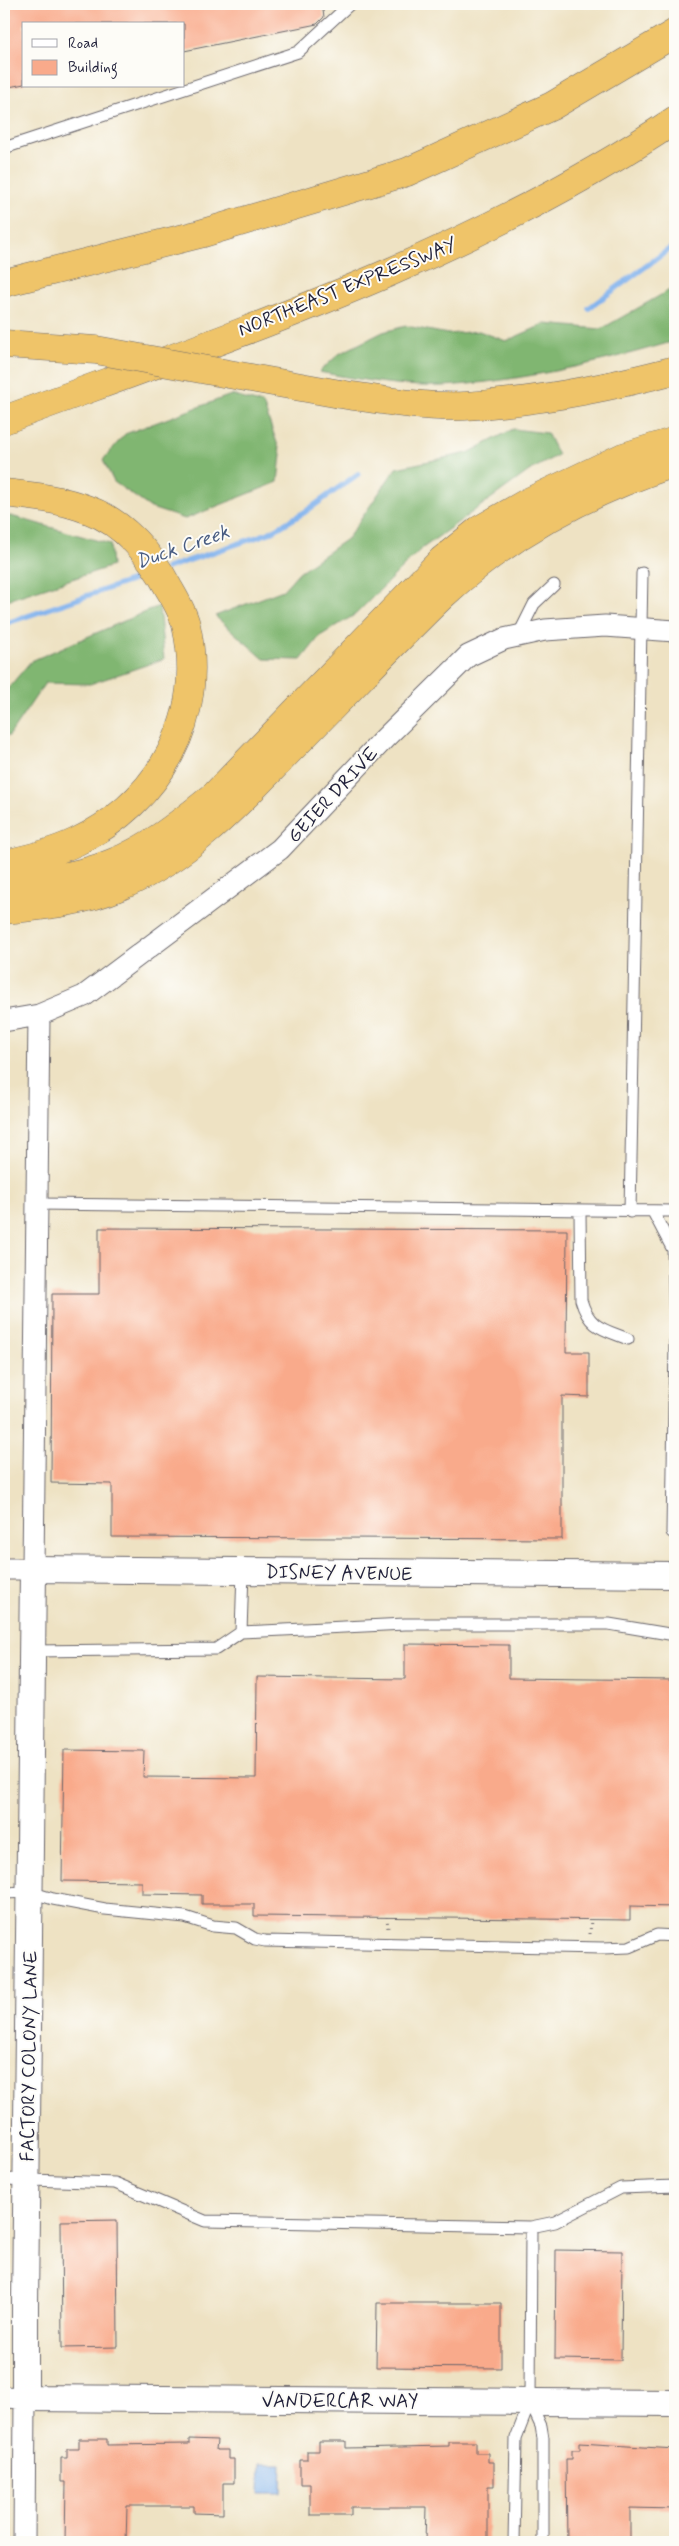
<svg xmlns="http://www.w3.org/2000/svg" width="679" height="2546" viewBox="0 0 679 2546" font-family="Mynerve,sans-serif">
  <style>
    .forest { fill: #80b671; stroke: #516c56 }
    .water { fill: #81b2ed; stroke: #526a94 }
    .lines { fill: none; stroke-linecap: round; stroke-linejoin: round }
    .stream { stroke: #81b2ed; stroke-width: 5.5 }
    .building { fill: #f9aa8b }
    .service-casing { stroke: #69656b; stroke-width: 13 }
    .minor-casing { stroke: #69656b; stroke-width: 23 }
    .tertiary-casing { stroke: #69656b; stroke-width: 28 }
    .motorway-casing { stroke: #69656b; stroke-width: 29 }
    .path { stroke: #69656b; stroke-width: 3; stroke-dasharray: 1 4; stroke-linecap: butt }
    .service { stroke: #fff; stroke-width: 11 }
    .minor { stroke: #fff; stroke-width: 21 }
    .tertiary { stroke: #fff; stroke-width: 26 }
    .motorway { stroke: #efc469; stroke-width: 28 }
    .motorway-bridge-casing { stroke: #69656b; stroke-width: 29; stroke-linecap: butt }
    .motorway-bridge { stroke: #efc469; stroke-width: 28 }
    .labels { text-anchor: middle; stroke-width: 4; stroke-linejoin: round; paint-order: stroke }
    .street-label { font-size: 19px; fill: #22223b; stroke: #fdfcf7 }
    .water-label { font-size: 20px; font-style: italic; fill: #485c82; stroke: #fdfcf7 }
  </style>
  <rect width="100%" height="100%" fill="#fdfcf7"/>
  <filter id="ink" filterUnits="userSpaceOnUse"><feTurbulence type="fractalNoise" baseFrequency=".02" numOctaves="2"/><feDisplacementMap in="SourceGraphic" scale="10" xChannelSelector="R" yChannelSelector="G"/><feConvolveMatrix kernelMatrix="1 2 1 2 8 2 1 2 1" color-interpolation-filters="sRGB"/></filter>
  <filter id="wash" filterUnits="userSpaceOnUse"><feTurbulence type="fractalNoise" baseFrequency=".0096" numOctaves="4" result="noise"/><feDisplacementMap in="SourceGraphic" scale="20" xChannelSelector="R" yChannelSelector="G"/><feGaussianBlur stdDeviation="1.12" result="paint"/><feColorMatrix in="noise" values="0 0 0 0 0 0 0 0 0 0 0 0 0 0 0 0 0 1.4 0 .05"/><feComposite in="paint" operator="in"/></filter>
  <g filter="url(#wash)">
    <rect width="100%" height="100%" fill="#eee2c3"/>
    <path class="forest" d="M675,287V341C600,363 522,381 444,386C407,388 356,379 319,372L339,354L383,332L406,326L448,334L479,331L506,341L545,324L601,329Z
      M231,395L263,404L281,454L278,482L185,519L151,508L114,482L103,460L125,434Z
      M513,429L547,433L558,455L529,471L420,550L356,614L320,636L301,660L264,659L215,616L283,590L299,572L348,538L396,468L468,453Z
      M11,516L110,544L112,566L4,601V517Z
      M159,606L164,659L90,684L45,683L9,736L4,734V693L31,661Z"/>
    <path class="water" d="M260,2464H282L281,2493H259Z"/>
    <g class="lines">
      <path class="stream" d="M589,308L675,245
        M167,568L269,533L305,512L358,474
        M4,624L151,574"/>
    </g>
    <g id="blocks">
      <path class="building" d="M4,4H322L324,17L317,24L184,51V24H24V84L4,88Z
        M99,1228L567,1230L566,1352H589V1397L562,1396V1539L112,1537V1484L51,1483L52,1294H99Z
        M405,1644L509,1645V1678L675,1680V1907L630,1906V1920L254,1916V1904H202V1895L142,1894V1882L62,1881L64,1750L144,1751L143,1777L256,1778L257,1677L405,1679Z
        M117,2220L118,2347L62,2348L61,2221Z
        M556,2250L622,2251L621,2360L555,2359Z
        M377,2303H501V2368L376,2367Z
        M79,2439H107V2445L189,2444V2439L217,2440L216,2450H228V2459H234V2483H223V2514L194,2513V2506H127L126,2542H65L66,2482H61V2458H67V2449H79Z
        M319,2441H346V2448L449,2446V2442H476V2453H488V2462H494V2486H488V2542H425L426,2507H351V2515H310V2484H300V2460H307V2451H319Z
        M580,2443L675,2449V2509L630,2508V2542H567L566,2459H572V2450H580Z"/>
    </g>
  </g>
  <g filter="url(#ink)">
    <use href="#blocks" fill-opacity="0" stroke="#69656b" stroke-width="1"/>
    <g class="lines">
      <defs>
        <path id="service" d="M4,148L298,52L350,4
          M518,636L534,604L554,585
          M38,1204L675,1211
          M580,1212L581,1300C589,1328 603,1329 628,1339
          M630,1212L642,573
          M653,1212L673,1250L675,1330
          M675,1341L672,1532L675,1533
          M241,1632L243,1571
          M32,1651L216,1649L241,1632L405,1624H609L675,1635
          M4,1893L30,1892L53,1899L105,1909L185,1917L213,1926L236,1928L255,1939L265,1941L603,1948L629,1947L657,1935L675,1936
          M4,2179L115,2183L205,2221L531,2227L555,2222L621,2188L675,2186
          M530,2402L541,2426L543,2438V2542
          M514,2542L516,2438L530,2402L531,2227"/>
        <path id="minor" d="M4,1021L39,1015L84,996L280,849L384,739L468,656L504,639L545,630L605,626L675,631
          M4,1569H33L39,1015
          M4,2397L25,2398L24,2542"/>
        <path id="tertiary" d="M675,1575L33,1569L25,2306V2398L675,2403"/>
        <path id="motorway" d="M4,283L200,234L407,172L552,106L675,33
          M340,394C381,400 424,408 465,406C536,402 607,388 675,370
          M4,420C231,336 473,256 675,120
          M4,493C33,496 61,499 89,510C124,523 151,555 168,587C175,599 183,612 186,625C207,717 160,802 76,842C53,853 28,859 4,864
          M4,884C40,881 78,877 112,863C150,848 183,821 214,796L442,560L479,530L528,502L623,457L675,441
          M4,910C44,906 84,902 121,886C188,858 239,803 288,752C340,700 390,646 443,595C509,534 590,491 675,463"/>
      </defs>
      <use href="#service" class="service-casing"/>
      <use href="#minor" class="minor-casing"/>
      <use href="#tertiary" class="tertiary-casing"/>
      <use href="#motorway" class="motorway-casing"/>
      <path class="path" d="M387,1917L388,1929
        M590,1934L591,1919"/>
      <use href="#service" class="service"/>
      <use href="#minor" class="minor"/>
      <use href="#tertiary" class="tertiary"/>
      <use href="#motorway" class="motorway"/>
      <defs>
        <path id="motorway-bridge" d="M4,344L96,350L340,394"/>
      </defs>
      <use href="#motorway-bridge" class="motorway-bridge-casing"/>
      <use href="#motorway-bridge" class="motorway-bridge"/>
    </g>
  </g>
  <g class="labels">
    <g class="street-label">
      <text transform="translate(347 286) rotate(-22)" y="7">NORTHEAST EXPRESSWAY</text>
      <text transform="translate(332 794) rotate(-47)" y="7">GEIER DRIVE</text>
      <text transform="translate(339 1572) rotate(1)" y="7">DISNEY AVENUE</text>
      <text transform="translate(28 2056) rotate(-89)" y="7">FACTORY COLONY LANE</text>
      <text x="340" y="2407">VANDERCAR WAY</text>
    </g>
    <g class="water-label">
      <text transform="translate(182 546) rotate(-19)" y="7">Duck Creek</text>
    </g>
  </g>
  <rect width="679" height="2546" fill="none" stroke="#fdfcf7" stroke-width="20"/>
  <rect x="22" y="22" width="162" height="65" fill="#fdfcf7" stroke="#a5a5ac"/>
  <rect x="32" y="39" width="25" height="8" fill="#ffffff" stroke="#a5a5ac"/>
  <text x="68" y="48" font-size="15" fill="#22223b">Road</text>
  <rect x="32" y="60" width="25" height="15" fill="#f9aa8b" stroke="#a5a5ac"/>
  <text x="68" y="72" font-size="15" fill="#22223b">Building</text>
</svg>
